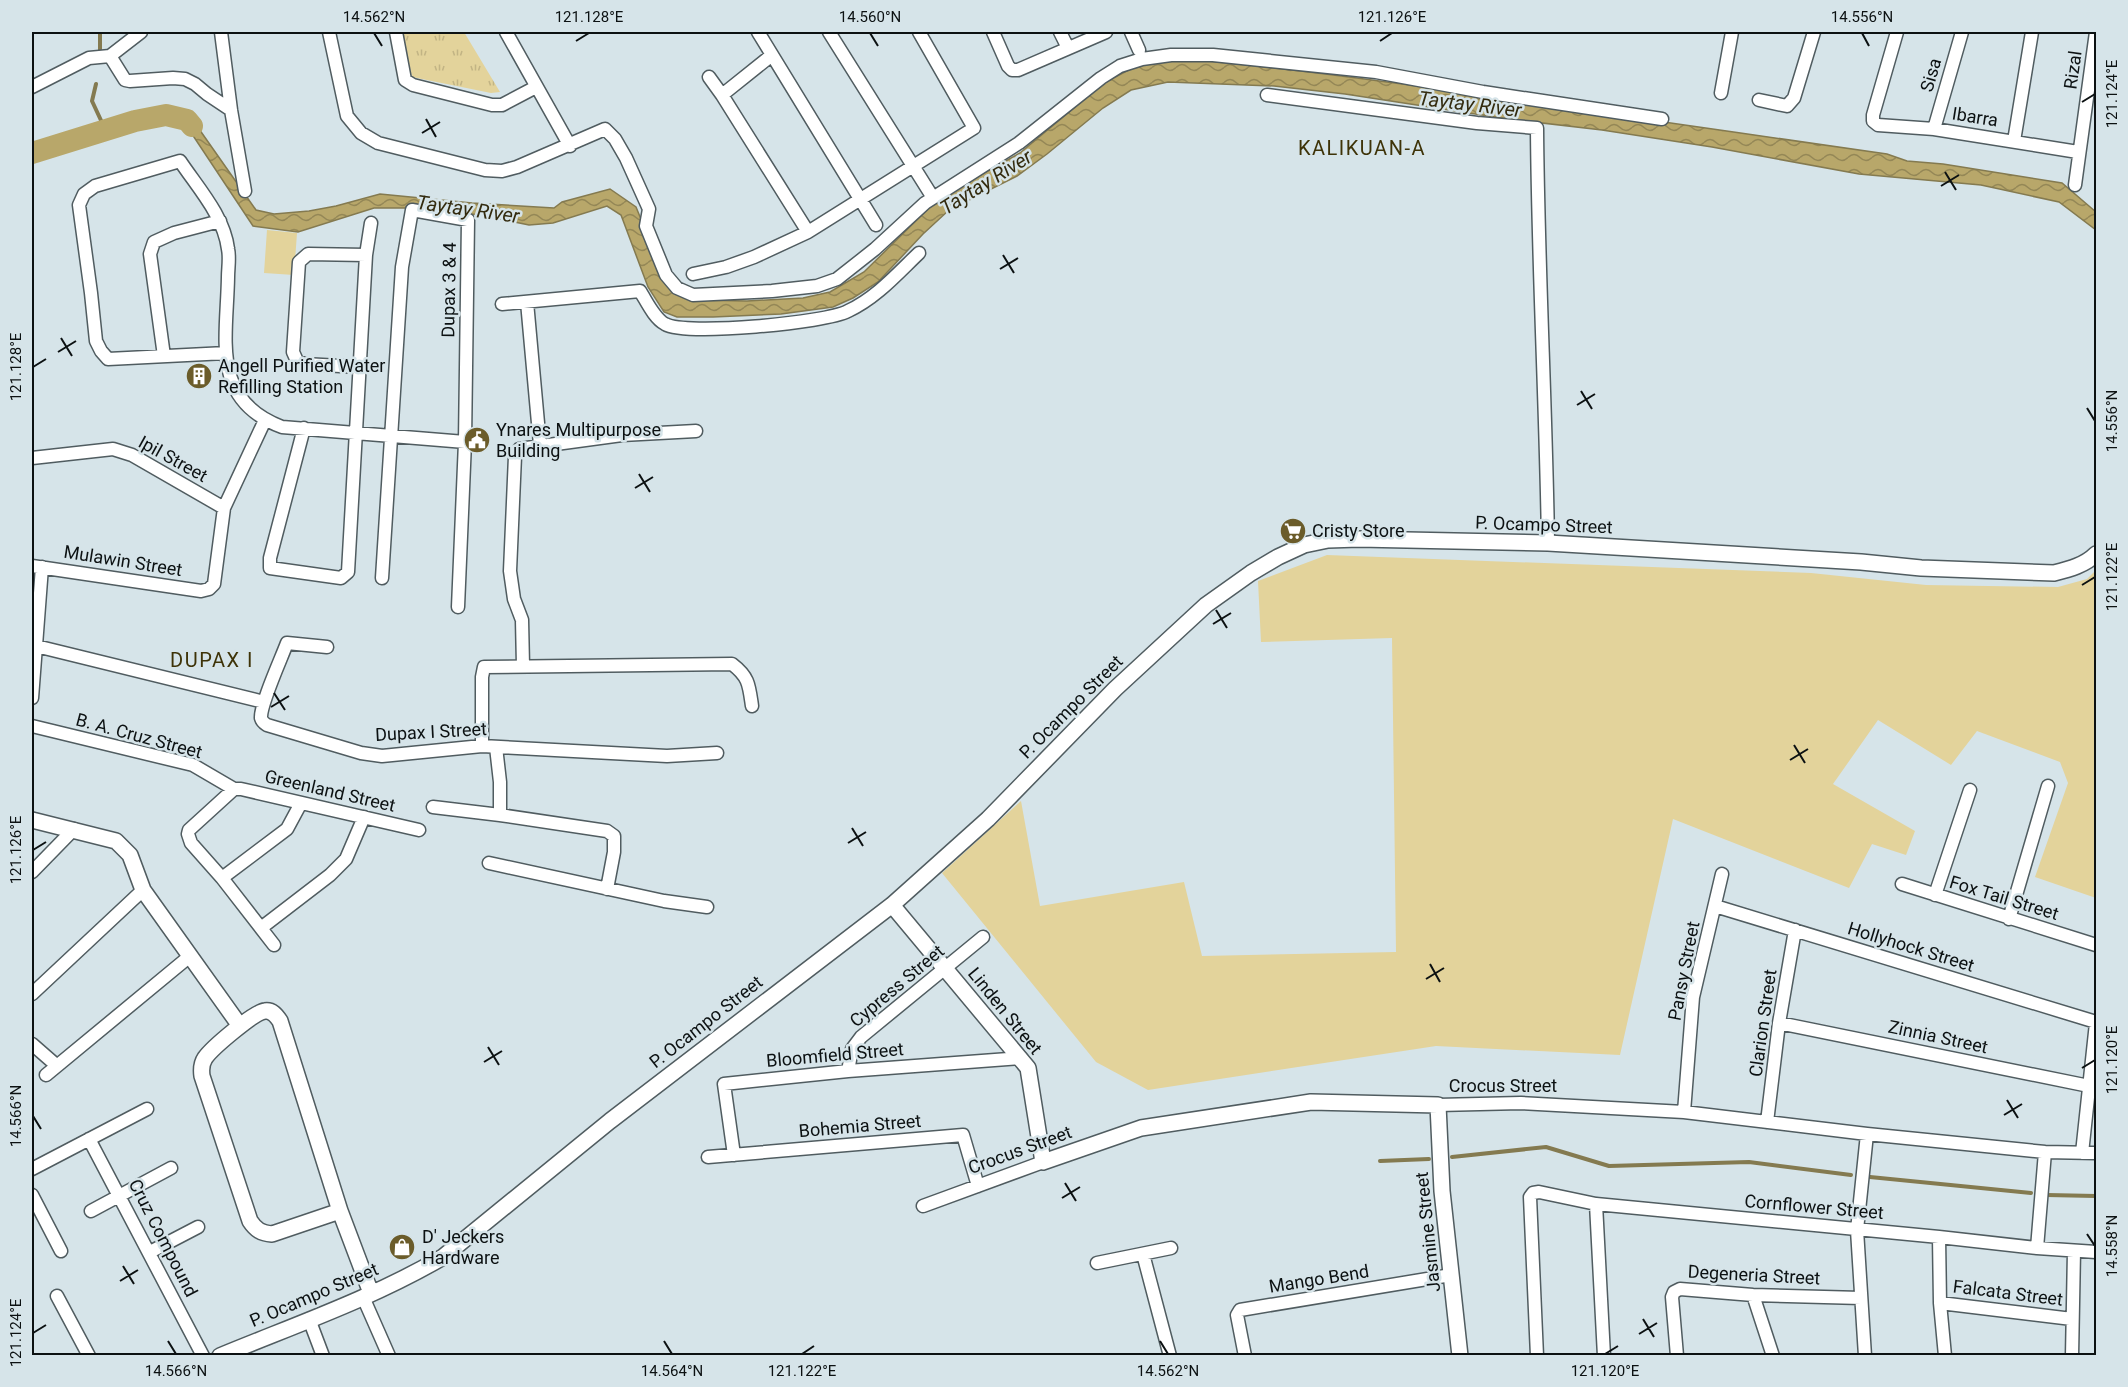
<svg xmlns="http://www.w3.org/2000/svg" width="2128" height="1387" viewBox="0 0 2128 1387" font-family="Roboto,sans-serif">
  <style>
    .grass { fill: #e3d39b }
    .park { fill: url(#park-tufts) }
    .water { fill: url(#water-waves); stroke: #847a50; stroke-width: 1.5 }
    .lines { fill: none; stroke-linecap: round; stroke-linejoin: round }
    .stream { stroke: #847a50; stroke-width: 4 }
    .river { stroke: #b8a76a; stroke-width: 22 }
    .minor-casing { stroke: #505c60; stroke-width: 15 }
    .tertiary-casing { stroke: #505c60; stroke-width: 18 }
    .minor { stroke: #fff; stroke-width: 12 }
    .tertiary { stroke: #fff; stroke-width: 15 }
    .ticks { fill: none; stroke: #0c1112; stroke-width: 2 }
    .labels { text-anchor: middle; stroke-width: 5; stroke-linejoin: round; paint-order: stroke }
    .street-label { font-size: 18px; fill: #0c1112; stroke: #d6e4e9 }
    .poi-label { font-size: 18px; fill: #0c1112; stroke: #d6e4e9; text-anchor: start }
    .water-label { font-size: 20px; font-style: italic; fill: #332b0f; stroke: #d6e4e9 }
    .neighbourhood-label { font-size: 20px; letter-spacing: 1.5px; fill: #3e3308; stroke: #d6e4e9 }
    .neatline { fill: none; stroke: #0c1112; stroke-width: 2 }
    .ticks-label { font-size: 15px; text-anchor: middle; fill: #0c1112 }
  </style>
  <defs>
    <pattern id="park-tufts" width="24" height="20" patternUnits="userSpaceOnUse" patternTransform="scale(1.5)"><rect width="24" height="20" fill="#e3d39b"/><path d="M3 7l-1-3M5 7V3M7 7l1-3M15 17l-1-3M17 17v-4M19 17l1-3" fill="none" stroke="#c2b484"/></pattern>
    <pattern id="water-waves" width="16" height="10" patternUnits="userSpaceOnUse" patternTransform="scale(1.5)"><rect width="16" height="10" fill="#b8a76a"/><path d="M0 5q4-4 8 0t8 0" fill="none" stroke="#948756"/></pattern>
  </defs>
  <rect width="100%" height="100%" fill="#d6e4e9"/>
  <path class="grass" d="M267,230L297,233L294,275L264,273Z
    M1327,555L1811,573L1926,585L2058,587L2087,579L2096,570V898L2035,877L2068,783L2060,762L1977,731L1951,765L1878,720L1833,784L1915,831L1906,855L1872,844L1849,888L1673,819L1620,1055L1436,1046L1148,1090L1096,1062L942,873L1021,801L1040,906L1184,882L1202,956L1396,952L1392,638L1261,642L1258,581Z"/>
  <path class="park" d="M402,32H464L500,92L491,93L412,77Z"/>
  <path class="water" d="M1186,59C1320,71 1454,91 1587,111C1687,126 1787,139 1887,154L1907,161L1943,164L2062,183L2096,212V230L2059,202L1981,185L1859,174L1712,147L1602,130L1508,119L1345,94L1274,86L1168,82L1131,90L1103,108L1047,154L1017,176L949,210L923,234L878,282L853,298L833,307L781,314L713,317H677L664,312L648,287L621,215L607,206L553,223L529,225L481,215L409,208H374L298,232L253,226L188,128L179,120L167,115H177L192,119L256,210L274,214L309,211L336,206L380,194L472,203L554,208L562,202L610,189L636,207L658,261L694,300L747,301L803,298L830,292L864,272L932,205L975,178L1020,153L1104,83L1138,65Z"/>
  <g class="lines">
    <path class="stream" d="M100,32V51
      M96,84L92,101L105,129
      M1452,1157L1546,1147L1609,1166L1749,1162L1851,1175
      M1380,1161L1429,1159
      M1870,1177L2031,1193
      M2047,1195L2096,1196"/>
    <path class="river" d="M32,153L135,121L166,115L187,120L192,126"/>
    <defs>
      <path id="minor" d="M221,32L231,110L245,191
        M329,32L347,116L361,133L378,143L485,170L502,171L517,167L605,129L615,139L626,158L649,209L646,226L666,275L677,288L693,295L772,291L817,286L837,279L875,249L925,203L1019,143L1101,78L1120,66L1142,59L1171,55H1213L1376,72L1483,92L1662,119
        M396,32L405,80L413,85L492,105H502L536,87
        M506,32L570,146
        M758,32L876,225
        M829,32L930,193
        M993,32L1008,66L1012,70H1018L1106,32
        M1060,32L1068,48
        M1131,32L1139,50
        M1897,32L1873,115V121L1878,125L1934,129L2078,152
        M110,56L125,80L130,81L173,78L185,79L195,84L207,94L231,110
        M709,77L722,95L808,232
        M32,87L89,58L110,56L141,32
        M1721,93L1732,32
        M722,95L772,55
        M1267,95L1477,123L1537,128C1538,267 1546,405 1548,543
        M1759,100L1787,106L1794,98L1814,32
        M1934,129L1962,32
        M2014,141L2032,32
        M2075,185L2096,32
        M693,274L726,267L754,257L808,232L974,128L919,32
        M527,302L540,445
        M502,304L640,291C647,302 654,318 665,324C685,336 826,323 848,311C876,298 897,274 919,253
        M226,353L108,359L101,351L96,341L91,293L79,205L84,194L95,186L180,161C198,188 224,216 228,249C230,258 228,268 228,277C227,339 210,400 282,427L465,442
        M164,356L150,254L154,242L174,233L220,221
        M359,367L304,364L297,361L293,352L299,262L308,254L366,255
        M304,428L270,558V568L341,578L348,572L366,255L371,223
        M32,458L113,449L132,455L224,508
        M32,566L201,591L209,589L214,584L224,508L265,420
        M382,578L402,267L412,210L468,220L465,442L458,607
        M36,646L264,702
        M327,647L287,643C281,659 260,705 261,718C262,722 264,723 267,725L361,753L382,756L482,746L667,756L717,753
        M523,666L522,620L514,599L510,571L515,456L519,449L622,435L696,431
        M32,698L42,567
        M32,726L193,765L234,789H241L419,830
        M482,746V677L484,667L732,664C749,677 749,685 752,706
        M496,747L500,782V815
        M234,789L189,830L188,834L191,843L222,878L274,945
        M433,807L500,815L607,831L614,836V852L607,889
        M489,863L664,901L707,907
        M32,872L74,829
        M222,878L287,829L301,803
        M1902,884L2096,945
        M1935,895L1970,790
        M1715,906L2096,1022
        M2009,919L2048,786
        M261,928L330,875L346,859L364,817
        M32,994L143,890
        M1779,1023L2089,1086
        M32,1044L56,1065
        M848,1071L852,1049L861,1037L983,937
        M46,1075L190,956
        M1438,1105L1521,1103L1684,1112L1867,1134L2045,1152L2096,1153
        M1684,1112L1693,997L1722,874
        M1767,1122L1779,1023L1795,930
        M89,1139L203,1356
        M2082,1153L2096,1023
        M734,1155L724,1084L848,1071L1021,1058
        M708,1157L963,1135L978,1186
        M32,1169L147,1109
        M32,1195L61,1251
        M1596,1204L1604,1356
        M923,1206L1043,1162
        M91,1211L171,1168
        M1939,1237L1940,1303L1945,1356
        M2037,1248L2045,1152
        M150,1252L198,1227
        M1143,1254L1170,1356
        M1097,1263L1171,1248
        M1753,1295L1773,1356
        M57,1296L89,1356
        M363,1297L389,1356
        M1940,1303L2072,1319
        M309,1319L323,1356
        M1245,1356L1237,1315L1240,1310L1451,1275
        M1537,1356L1530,1197L1533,1193L1539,1192L1596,1204L1939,1237L2037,1248L2096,1252
        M1677,1356L1672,1297L1674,1292L1680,1289L1753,1295L1861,1298
        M1865,1356L1857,1230L1867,1134
        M2072,1356L2074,1251"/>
      <path id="tertiary" d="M32,820L116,841L130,855L143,890L240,1026
        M892,905L1028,1068L1043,1162L1141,1128L1311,1102L1438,1105L1442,1191L1460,1356
        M340,1211L272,1234C261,1233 256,1230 250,1221L202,1076C201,1069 201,1064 205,1058C212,1048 254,1012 265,1011C272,1010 276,1015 280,1021L340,1211L371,1293
        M220,1356C295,1325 373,1298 443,1257L610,1121L892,905L988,819L1115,689L1206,605L1251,573L1278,557L1304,545L1328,540L1359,539L1548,543L1861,562L1921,568L2054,573C2070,569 2085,565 2096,554"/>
    </defs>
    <use href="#minor" class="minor-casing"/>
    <use href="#tertiary" class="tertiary-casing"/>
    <use href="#minor" class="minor"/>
    <use href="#tertiary" class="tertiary"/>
  </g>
  <path class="ticks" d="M374,33L382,46M870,33L878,46M1862,33L1869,46M576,41L589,33M1380,41L1392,33M2082,102L2095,94M426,119L436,137M422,133L440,122M1945,172L1956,190M1941,186L1959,175M1003,255L1014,273M1000,269L1018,258M61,338L72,356M58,352L76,341M33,367L46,359M1581,391L1592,409M1577,405L1595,394M2087,408L2095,421M639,474L650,492M635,488L653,477M2082,585L2095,577M1216,610L1227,628M1213,624L1231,613M274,693L285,710M271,707L289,696M1794,745L1805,763M1790,760L1808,749M852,828L863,846M848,843L866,832M33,850L46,842M1430,964L1440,982M1426,979L1444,968M488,1047L499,1065M484,1062L502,1051M2082,1068L2095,1060M2007,1100L2018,1118M2004,1115L2022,1104M33,1116L41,1129M1065,1183L1076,1201M1062,1198L1080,1187M2087,1234L2095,1246M123,1266L134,1284M120,1281L138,1270M1643,1319L1654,1337M33,1333L46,1325M1639,1334L1657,1323M168,1341L176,1354M664,1341L672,1354M1160,1341L1168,1354M802,1354L814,1346M1605,1354L1618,1346"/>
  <defs>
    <symbol id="building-disc" viewBox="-11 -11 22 22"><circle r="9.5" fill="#6b5c2a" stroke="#d6e4e9"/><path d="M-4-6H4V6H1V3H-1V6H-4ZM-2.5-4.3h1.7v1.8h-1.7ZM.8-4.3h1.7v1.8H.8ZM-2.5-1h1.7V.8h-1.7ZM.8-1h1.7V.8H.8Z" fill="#fff"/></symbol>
    <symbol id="civic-disc" viewBox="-11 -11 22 22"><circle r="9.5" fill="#6b5c2a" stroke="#d6e4e9"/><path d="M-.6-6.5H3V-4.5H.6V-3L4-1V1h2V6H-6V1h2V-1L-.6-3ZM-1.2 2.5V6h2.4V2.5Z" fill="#fff"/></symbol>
    <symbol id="supermarket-disc" viewBox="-11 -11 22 22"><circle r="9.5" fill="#6b5c2a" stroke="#d6e4e9"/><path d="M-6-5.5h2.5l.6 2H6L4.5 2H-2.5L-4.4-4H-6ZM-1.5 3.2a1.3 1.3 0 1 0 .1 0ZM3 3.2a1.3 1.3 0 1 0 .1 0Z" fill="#fff"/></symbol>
    <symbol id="shop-disc" viewBox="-11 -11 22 22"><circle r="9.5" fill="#6b5c2a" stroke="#d6e4e9"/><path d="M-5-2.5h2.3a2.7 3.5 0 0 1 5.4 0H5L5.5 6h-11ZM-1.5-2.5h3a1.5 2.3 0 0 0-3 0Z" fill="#fff"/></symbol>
  </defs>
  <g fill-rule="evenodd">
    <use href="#building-disc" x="184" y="361" width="30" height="30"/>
    <use href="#civic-disc" x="462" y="425" width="30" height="30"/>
    <use href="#supermarket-disc" x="1278" y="516" width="30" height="30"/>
    <use href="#shop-disc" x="387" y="1232" width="30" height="30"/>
  </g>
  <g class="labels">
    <g class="street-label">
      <text transform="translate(2073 70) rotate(-82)" y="6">Rizal</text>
      <text transform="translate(1931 75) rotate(-74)" y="6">Sisa</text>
      <text transform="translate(1975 117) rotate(9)" y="6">Ibarra</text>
      <text transform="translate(449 290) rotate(-89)" y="6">Dupax 3 &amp; 4</text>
      <text transform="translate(173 459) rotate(29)" y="6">Ipil Street</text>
      <text transform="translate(1544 525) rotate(2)" y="6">P. Ocampo Street</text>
      <text transform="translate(123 561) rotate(9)" y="6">Mulawin Street</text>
      <text transform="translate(1071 707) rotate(-45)" y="6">P. Ocampo Street</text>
      <text transform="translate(431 732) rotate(-3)" y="6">Dupax I Street</text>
      <text transform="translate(139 736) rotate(15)" y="6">B. A. Cruz Street</text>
      <text transform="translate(330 791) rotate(13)" y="6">Greenland Street</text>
      <text transform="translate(2004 898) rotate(17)" y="6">Fox Tail Street</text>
      <text transform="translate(1911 947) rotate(17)" y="6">Hollyhock Street</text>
      <text transform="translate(1684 971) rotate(-79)" y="6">Pansy Street</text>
      <text transform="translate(897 986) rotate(-40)" y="6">Cypress Street</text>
      <text transform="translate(1005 1011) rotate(51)" y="6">Linden Street</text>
      <text transform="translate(706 1022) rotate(-38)" y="6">P. Ocampo Street</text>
      <text transform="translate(1763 1023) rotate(-82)" y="6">Clarion Street</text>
      <text transform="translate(1938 1037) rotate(12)" y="6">Zinnia Street</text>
      <text transform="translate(835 1055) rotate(-5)" y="6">Bloomfield Street</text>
      <text x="1503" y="1092">Crocus Street</text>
      <text transform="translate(860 1126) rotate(-5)" y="6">Bohemia Street</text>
      <text transform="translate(1020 1150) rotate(-20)" y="6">Crocus Street</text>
      <text transform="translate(1814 1207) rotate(5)" y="6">Cornflower Street</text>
      <text transform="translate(1428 1232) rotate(-96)" y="6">Jasmine Street</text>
      <text transform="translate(163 1238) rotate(63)" y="6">Cruz Compound</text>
      <text transform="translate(1754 1275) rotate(3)" y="6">Degeneria Street</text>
      <text transform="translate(1319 1279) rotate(-9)" y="6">Mango Bend</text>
      <text transform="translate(2008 1293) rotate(7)" y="6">Falcata Street</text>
      <text transform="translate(314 1295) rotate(-23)" y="6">P. Ocampo Street</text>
    </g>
    <g class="poi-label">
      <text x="218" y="372">Angell Purified Water<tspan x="218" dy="21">Refilling Station</tspan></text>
      <text x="496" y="436">Ynares Multipurpose<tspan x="496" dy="21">Building</tspan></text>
      <text x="1312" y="537">Cristy Store</text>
      <text x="422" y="1243">D' Jeckers<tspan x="422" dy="21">Hardware</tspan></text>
    </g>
    <g class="water-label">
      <text transform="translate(1470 104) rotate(7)" y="7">Taytay River</text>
      <text transform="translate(986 182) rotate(-32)" y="7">Taytay River</text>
      <text transform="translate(468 209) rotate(8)" y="7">Taytay River</text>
    </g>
    <g class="neighbourhood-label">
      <text x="1362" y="155">KALIKUAN-A</text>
      <text x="212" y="667">DUPAX I</text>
    </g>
  </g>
  <rect width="2128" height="1387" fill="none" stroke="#d6e4e9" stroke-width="66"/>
  <rect x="33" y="33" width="2062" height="1321" class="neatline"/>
  <g class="ticks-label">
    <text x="374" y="22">14.562°N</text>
    <text x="589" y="22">121.128°E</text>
    <text x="870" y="22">14.560°N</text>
    <text x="1392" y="22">121.126°E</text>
    <text x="1862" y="22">14.556°N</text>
    <text transform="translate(2112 94) rotate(-90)" y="5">121.124°E</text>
    <text transform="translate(16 367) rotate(-90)" y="5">121.128°E</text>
    <text transform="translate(2112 421) rotate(-90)" y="5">14.556°N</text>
    <text transform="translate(2112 577) rotate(-90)" y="5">121.122°E</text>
    <text transform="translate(16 850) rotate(-90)" y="5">121.126°E</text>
    <text transform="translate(2112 1060) rotate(-90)" y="5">121.120°E</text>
    <text transform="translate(16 1116) rotate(-90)" y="5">14.566°N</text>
    <text transform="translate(2112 1246) rotate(-90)" y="5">14.558°N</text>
    <text transform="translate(16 1333) rotate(-90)" y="5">121.124°E</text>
    <text x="176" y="1376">14.566°N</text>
    <text x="672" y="1376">14.564°N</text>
    <text x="802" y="1376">121.122°E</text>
    <text x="1168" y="1376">14.562°N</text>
    <text x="1605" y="1376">121.120°E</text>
  </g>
</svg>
